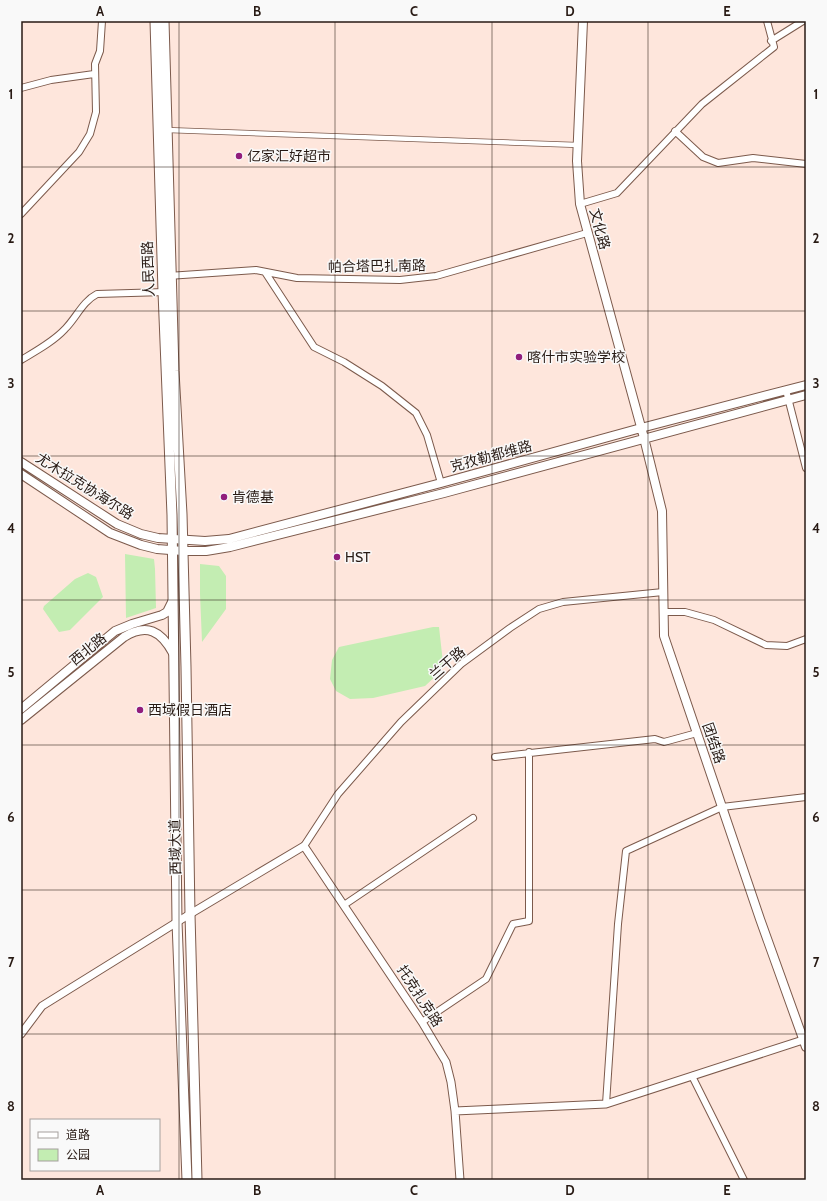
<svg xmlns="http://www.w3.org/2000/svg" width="827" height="1201" viewBox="0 0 827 1201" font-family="Cabin,'Noto Sans SC',sans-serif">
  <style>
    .green { fill: #c3edb2 }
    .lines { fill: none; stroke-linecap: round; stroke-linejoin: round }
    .pedestrian-casing { stroke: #7c5a4c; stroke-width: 6 }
    .minor-casing { stroke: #7c5a4c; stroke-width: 8 }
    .tertiary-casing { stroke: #7c5a4c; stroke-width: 9 }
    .secondary-casing { stroke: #7c5a4c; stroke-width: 10 }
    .primary-casing { stroke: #7c5a4c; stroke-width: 11 }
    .pedestrian { stroke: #fff; stroke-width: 4.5 }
    .minor { stroke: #fff; stroke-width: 6 }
    .tertiary { stroke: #fff; stroke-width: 7 }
    .secondary { stroke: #fff; stroke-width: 8 }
    .primary { stroke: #fff; stroke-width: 9 }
    .grid { fill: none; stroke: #281a14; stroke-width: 1; stroke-opacity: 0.55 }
    .poi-dot { fill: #911d7c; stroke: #f9f9f9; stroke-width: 1.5 }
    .labels { text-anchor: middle; stroke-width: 3; stroke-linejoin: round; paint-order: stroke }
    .poi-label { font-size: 14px; fill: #281a14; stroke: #f9f9f9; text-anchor: start }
    .street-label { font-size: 14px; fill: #281a14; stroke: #f9f9f9 }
    .neatline { fill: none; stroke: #281a14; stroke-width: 1.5 }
    .grid-label { font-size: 13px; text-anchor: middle; font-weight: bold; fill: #281a14 }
  </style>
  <rect width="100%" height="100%" fill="#fee6dc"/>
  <path class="green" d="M125,554L154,559L155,569L156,608L126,618Z
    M200,564L219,566L226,576V609L202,642L200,594Z
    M88,573L96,577L103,597L70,630L59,632L43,609L44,606L75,579Z
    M433,627H439L443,663L439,673L425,686L373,698L350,699L336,691L330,679L332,660L339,647Z"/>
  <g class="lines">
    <defs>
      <path id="pedestrian" d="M167,130L578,145"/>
      <path id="minor" d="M771,41L803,21
        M21,88L51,80L94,74
        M675,131L703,157L718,163L753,158L806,164
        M580,204L617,193L702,104L774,47L767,21
        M21,214L79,152L90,134L96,112L95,64L100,51L102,21
        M265,272L314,347L344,362L382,386L416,413L427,435L441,483
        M168,276L256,270L297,278L400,280L436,276L587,233
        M21,360C36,351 53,342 65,329C76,318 83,301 97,294L165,292
        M786,390L806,468
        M663,612H685L714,620L766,645L787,646L806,639
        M495,757L655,739L664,742L697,733
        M304,846L338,794L401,722L461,664L510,628L539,609L563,602L663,592
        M344,905L473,818
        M422,1022L486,979L513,924L529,921V752
        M692,1076L744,1180
        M606,1104L618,924L626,851L722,807L806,797"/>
      <path id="tertiary" d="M21,1034L42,1006L190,914L304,846L422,1022L446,1062L451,1082L455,1111L460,1180
        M455,1111L606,1104L806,1039"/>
      <path id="secondary" d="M583,21L577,161L580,204L644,438L662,511L664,636L760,919L806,1047
        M21,462L117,524L141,534L158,538L205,541L229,539L441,483L641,428L806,385
        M21,474L110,533L141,545L157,549L183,551H206L230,547L444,493L806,395
        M21,709L115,631L132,624L162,615L167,612L172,602
        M21,720L124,637C147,623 161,631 173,653"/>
      <path id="primary" d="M155,21L163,292L172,515L177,922L187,1180
        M164,21L174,371L182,514L186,667L190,914L197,1180"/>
    </defs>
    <use href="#pedestrian" class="pedestrian-casing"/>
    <use href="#minor" class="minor-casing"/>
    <use href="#tertiary" class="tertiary-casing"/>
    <use href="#secondary" class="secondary-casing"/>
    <use href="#primary" class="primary-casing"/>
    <use href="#pedestrian" class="pedestrian"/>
    <use href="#minor" class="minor"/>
    <use href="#tertiary" class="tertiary"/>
    <use href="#secondary" class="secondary"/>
    <use href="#primary" class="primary"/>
  </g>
  <path class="grid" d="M179,21V1180M335,21V1180M492,21V1180M648,21V1180M21,167H806M21,311H806M21,456H806M21,600H806M21,745H806M21,890H806M21,1034H806"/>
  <g class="poi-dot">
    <circle cx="239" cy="156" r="4"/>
    <circle cx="519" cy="357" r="4"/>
    <circle cx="224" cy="497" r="4"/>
    <circle cx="337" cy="557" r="4"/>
    <circle cx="140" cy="710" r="4"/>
  </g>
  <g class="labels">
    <g class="poi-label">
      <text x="247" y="161">亿家汇好超市</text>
      <text x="527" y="362">喀什市实验学校</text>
      <text x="232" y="502">肯德基</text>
      <text x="345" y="562">HST</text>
      <text x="148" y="715">西域假日酒店</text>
    </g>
    <g class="street-label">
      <text transform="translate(600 229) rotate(75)" y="5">文化路</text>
      <text transform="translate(377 266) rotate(-1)" y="5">帕合塔巴扎南路</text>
      <text transform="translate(148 269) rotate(-92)" y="5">人民西路</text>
      <text transform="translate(491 456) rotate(-15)" y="5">克孜勒都维路</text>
      <text transform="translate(85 486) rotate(32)" y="5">尤木拉克协海尔路</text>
      <text transform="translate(88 649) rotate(-39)" y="5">西北路</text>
      <text transform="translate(447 663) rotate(-41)" y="5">兰干路</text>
      <text transform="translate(714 743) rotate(71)" y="5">团结路</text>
      <text transform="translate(175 847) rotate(-91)" y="5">西域大道</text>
      <text transform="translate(420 996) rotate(57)" y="5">托克扎克路</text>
    </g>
  </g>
  <rect width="827" height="1201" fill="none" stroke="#f9f9f9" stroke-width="44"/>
  <rect x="30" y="1119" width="130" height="52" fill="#f9f9f9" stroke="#a5a09d"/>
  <rect x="38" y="1132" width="20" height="6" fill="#ffffff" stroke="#a5a09d"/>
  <text x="66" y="1139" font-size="12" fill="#281a14">道路</text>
  <rect x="38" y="1149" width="20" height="12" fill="#c3edb2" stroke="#a5a09d"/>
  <text x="66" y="1159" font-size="12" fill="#281a14">公园</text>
  <rect x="22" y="22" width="783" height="1157" class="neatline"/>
  <g class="grid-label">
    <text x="100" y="16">A</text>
    <text x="257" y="16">B</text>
    <text x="414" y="16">C</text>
    <text x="570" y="16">D</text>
    <text x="727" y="16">E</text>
    <text x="11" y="99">1</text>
    <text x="816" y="99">1</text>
    <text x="11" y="243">2</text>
    <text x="816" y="243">2</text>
    <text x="11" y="388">3</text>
    <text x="816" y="388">3</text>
    <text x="11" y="533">4</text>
    <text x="816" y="533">4</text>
    <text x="11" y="677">5</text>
    <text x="816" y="677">5</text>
    <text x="11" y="822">6</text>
    <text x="816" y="822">6</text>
    <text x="11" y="967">7</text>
    <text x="816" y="967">7</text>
    <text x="11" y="1111">8</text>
    <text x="816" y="1111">8</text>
    <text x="100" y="1195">A</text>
    <text x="257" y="1195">B</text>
    <text x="414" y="1195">C</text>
    <text x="570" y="1195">D</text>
    <text x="727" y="1195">E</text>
  </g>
</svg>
